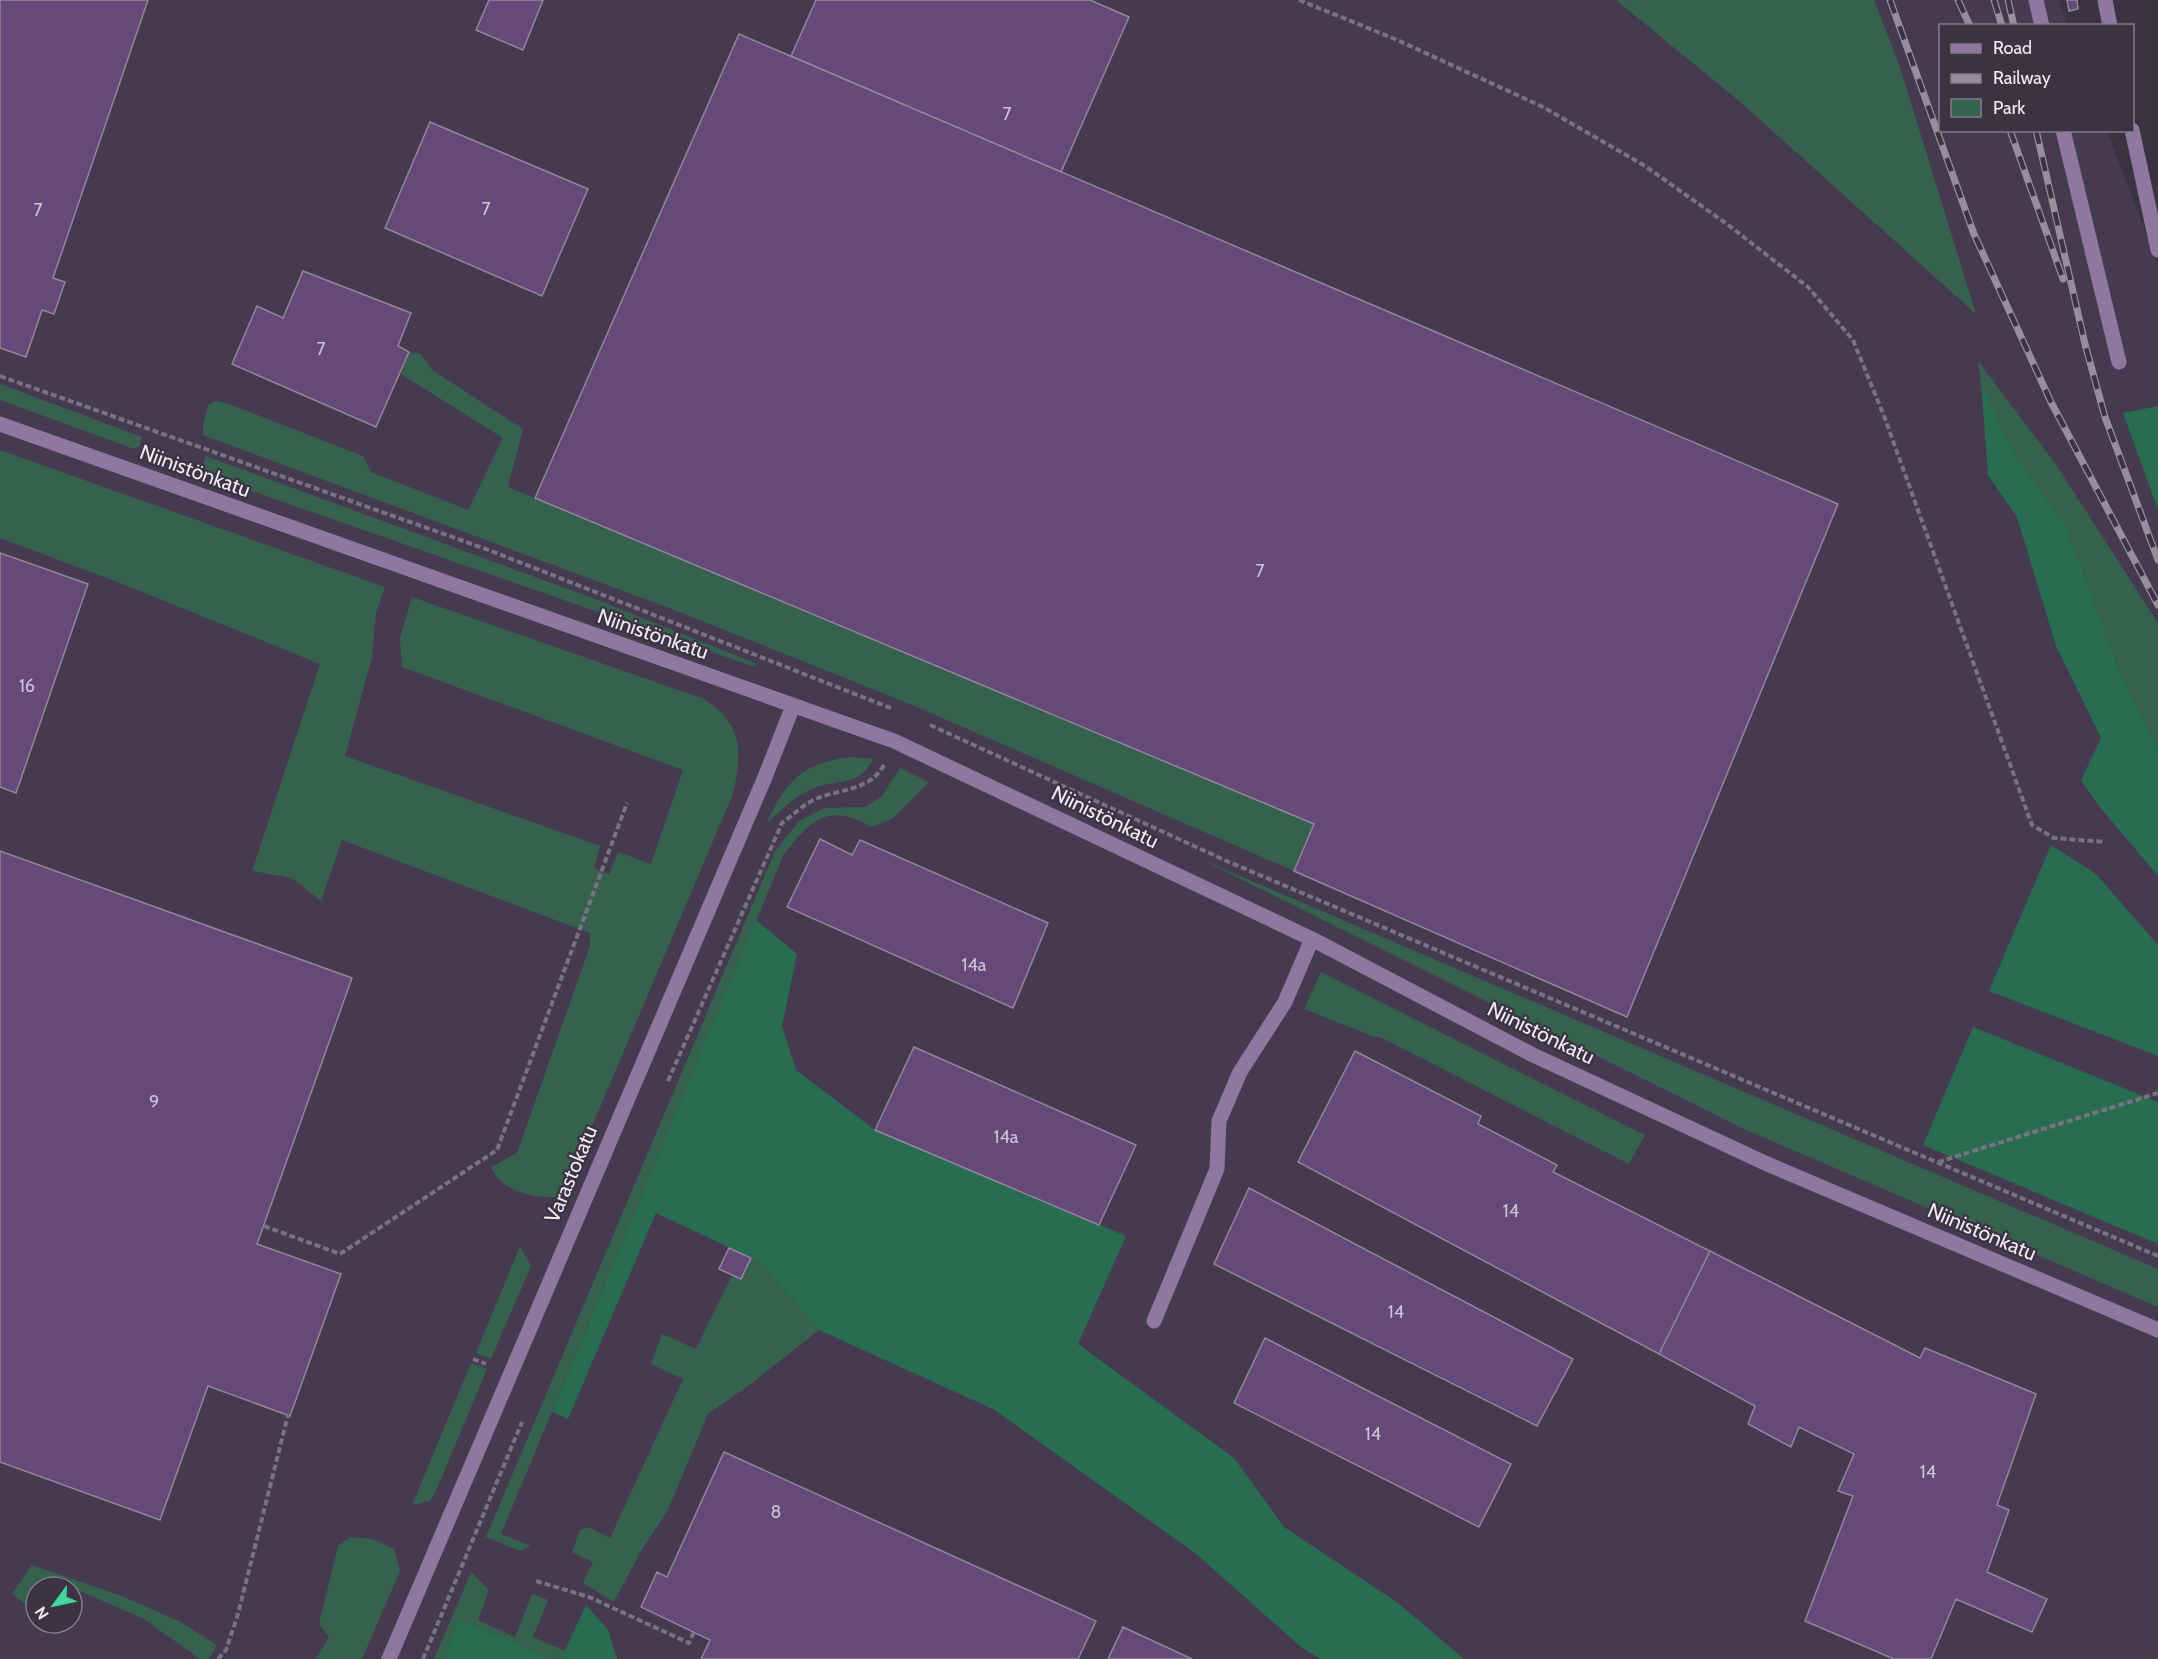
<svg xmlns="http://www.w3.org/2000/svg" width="2158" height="1659" viewBox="0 0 2158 1659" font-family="Cabin,sans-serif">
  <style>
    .built { fill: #463a50; fill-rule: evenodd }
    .green { fill: #36614e }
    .forest { fill: #286c52 }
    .building { fill: #654a79; stroke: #91869a; stroke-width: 1.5 }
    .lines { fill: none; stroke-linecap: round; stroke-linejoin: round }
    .path { stroke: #7a7281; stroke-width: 4; stroke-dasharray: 6 3; stroke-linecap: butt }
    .minor { stroke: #8e789f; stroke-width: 15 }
    .rail-casing { stroke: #968e9c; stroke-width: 7 }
    .rail { stroke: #3b3242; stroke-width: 4.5; stroke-dasharray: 14; stroke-linecap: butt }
    .labels { text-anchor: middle; stroke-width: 4.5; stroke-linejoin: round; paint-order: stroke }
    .number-label { font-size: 18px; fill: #cec3d7 }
    .street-label { font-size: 21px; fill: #f1ebf6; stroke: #3b3242 }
  </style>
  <rect width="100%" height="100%" fill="#3b3242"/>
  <path class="built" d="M0,0H2059L2067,25L1940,26V130L2107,131L2158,265V406L2124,413L2158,510V1659H0ZM36,1587H72V1623H36Z"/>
  <path class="green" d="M1616,0H1874L1899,64L1976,314L1739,101Z
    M409,352L421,354L432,370L523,429L508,487L1314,824L1294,871L910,704L669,608L203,435V426L208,405L216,401L226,403L363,456L371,472L468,510L503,438L401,374Z
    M1978,361L2055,463L2158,623V749L2120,672L2065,524L2018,460L1981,382Z
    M0,384L142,437L139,446L134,449L0,400Z
    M0,450L385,587L376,613L372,657L345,756L600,846L594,869L609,874L618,852L651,864L683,770L402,667L400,638L412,597L704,699C744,726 742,751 733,794L562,1197C537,1199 502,1193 491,1167L517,1153L590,946V933L342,840L321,901L292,878L252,871L320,664L120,583L0,538Z
    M206,456L595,599L755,663V667L212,477L202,467Z
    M853,757L873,759C861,786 841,779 817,787C798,793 781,810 767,823C786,779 805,762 853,757Z
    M900,768L929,782L892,819L872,827C827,803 814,818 784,854L501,1534L531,1546L520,1551L486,1537L775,851L799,821L824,808L865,807L882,796Z
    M1198,858L2158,1269V1307L1744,1129Z
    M1321,972L1645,1135L1629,1164L1380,1037H1375L1304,1009Z
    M520,1246L531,1266L491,1359L476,1353Z
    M751,1258L760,1262L819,1330L752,1383L708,1414L668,1510L641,1551L614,1602L583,1583L593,1562L572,1552L580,1530L588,1527L610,1538L683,1379L651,1364L662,1334L696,1349L732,1275L741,1279Z
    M471,1363L487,1369L436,1491L430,1501L412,1505Z
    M351,1537L373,1539L394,1549L400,1571L362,1659H316L329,1637L319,1624L338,1546Z
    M32,1565L119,1595L181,1622L217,1645L209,1659H200L144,1619L57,1581L53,1587H36L35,1611L12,1594Z
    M471,1572L489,1590L478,1620L515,1637L532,1594L548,1600L533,1637L565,1651L561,1659H553L459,1619L443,1659H434Z"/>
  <path class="forest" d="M1981,382L2018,460L2065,524L2120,672L2158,749V876L2099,806L2081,780L2101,738L2056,646L2017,517L1988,475Z
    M2158,406V510L2123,413Z
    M2051,845L2096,874L2158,945V1056L1989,991Z
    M756,920L797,954L782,1026L796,1070L875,1130L1126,1236L1078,1344L1234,1458L1284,1527L1398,1603L1464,1659H1320L1301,1647L1195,1553L993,1409L819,1330L760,1262L656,1213L568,1419L552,1412Z
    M1973,1027L2158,1102V1244L1923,1145Z
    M586,1605L608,1630L617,1659H561Z
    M459,1619L553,1659H443Z"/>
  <path class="building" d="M0,0H148L53,278L65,282L54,314L42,310L26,357L0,348Z
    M489,0H543L523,50L476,30Z
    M816,0H1090L1129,17L1061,172L791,56Z
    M2067,0H2077L2078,9L2069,11Z
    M739,34L1838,504L1627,1017L1294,871L1314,824L535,498Z
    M430,122L588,189L542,296L385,228Z
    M303,271L411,313L398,346L409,352L376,427L232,364L257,306L283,318Z
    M0,553L88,584L16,793L0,787Z
    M820,839L852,855L860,840L1048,923L1013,1008L787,907Z
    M0,851L352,978L257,1244L341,1274L290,1416L208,1386L160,1520L0,1462Z
    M914,1047L1136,1145L1099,1225L875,1130Z
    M1355,1051L1481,1116L1478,1124L1557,1165L1553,1172L1710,1251L1659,1354L1298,1162Z
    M1249,1188L1573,1359L1537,1426L1214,1264Z
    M729,1248L751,1258L741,1279L719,1269Z
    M1710,1251L1920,1358L1925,1348L2036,1394L1997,1505L2009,1510L1987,1572L2047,1599L2032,1632L1956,1599L1931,1659H1894L1805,1621L1853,1496L1838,1491L1854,1454L1799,1427L1791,1447L1748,1424L1755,1406L1659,1354Z
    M1265,1338L1511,1464L1479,1527L1234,1403Z
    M724,1452L1096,1621L1078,1659H701L710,1640L641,1607L657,1572L667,1577Z
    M1123,1627L1192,1659H1108Z"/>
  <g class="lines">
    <path class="path" d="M1299,0L1395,39L1543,107L1645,166L1727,224L1808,287L1853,340L1884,416L2032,825L2054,838L2105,842
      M0,376L486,549L893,709
      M930,725L1229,862L2158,1256
      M668,1081L782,823C793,815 805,803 818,798C842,789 870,790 884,765
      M1938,1162L2158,1093
      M264,1226L340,1254L497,1150L627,803
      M473,1359L486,1364
      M536,1581L589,1597L689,1643L694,1632
      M218,1659L226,1650L238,1614L288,1415
      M423,1659L522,1422"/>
    <path class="minor" d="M2036,0L2042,26
      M2105,0L2110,26
      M2063,130L2119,362
      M2132,130L2158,250
      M0,424L894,741L1312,939L1531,1054L1765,1163L2158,1330
      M1154,1321L1217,1169L1219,1121L1240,1072L1285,1002L1312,939
      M389,1659L765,777L793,706"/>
    <defs>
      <path id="rail" d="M1890,0L1974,234L2051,402L2158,605
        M1958,0L1970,26
        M1994,0L2002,26
        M2008,0L2014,26
        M2010,130L2063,279
        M2036,130L2085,344L2105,417L2158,560"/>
    </defs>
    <use href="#rail" class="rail-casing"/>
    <use href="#rail" class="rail"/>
  </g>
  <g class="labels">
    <g class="number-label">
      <text x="1007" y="120">7</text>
      <text x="486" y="215">7</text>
      <text x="38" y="216">7</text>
      <text x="321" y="355">7</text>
      <text x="1260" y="577">7</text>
      <text x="27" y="692">16</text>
      <text x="974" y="971">14a</text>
      <text x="154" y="1108">9</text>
      <text x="1006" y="1143">14a</text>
      <text x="1511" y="1217">14</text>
      <text x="1396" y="1318">14</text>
      <text x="1373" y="1440">14</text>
      <text x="1928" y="1478">14</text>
      <text x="776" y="1518">8</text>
    </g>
    <g class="street-label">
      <text transform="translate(195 471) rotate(20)" y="7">Niinistönkatu</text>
      <text transform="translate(653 634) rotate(19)" y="7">Niinistönkatu</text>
      <text transform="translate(1105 817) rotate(26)" y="7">Niinistönkatu</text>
      <text transform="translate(1541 1033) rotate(26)" y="7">Niinistönkatu</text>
      <text transform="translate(571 1174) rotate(-67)" y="7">Varastokatu</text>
      <text transform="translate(1982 1232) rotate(23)" y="7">Niinistönkatu</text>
    </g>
  </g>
  <rect x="1939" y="24" width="195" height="108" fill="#3b3242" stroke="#847c8a" stroke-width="1.5"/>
  <rect x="1951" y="44" width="30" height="9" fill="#8e789f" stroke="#847c8a" stroke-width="1.5"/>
  <text x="1993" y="54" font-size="18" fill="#f1ebf6">Road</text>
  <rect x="1951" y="74" width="30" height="9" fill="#968e9c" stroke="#847c8a" stroke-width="1.5"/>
  <text x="1993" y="84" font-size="18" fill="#f1ebf6">Railway</text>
  <rect x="1951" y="99" width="30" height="18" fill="#36614e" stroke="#847c8a" stroke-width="1.5"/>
  <text x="1993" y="114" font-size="18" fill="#f1ebf6">Park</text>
  <g transform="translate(54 1605) rotate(237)"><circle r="28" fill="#3b3242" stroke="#847c8a" stroke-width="1.5"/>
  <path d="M0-4.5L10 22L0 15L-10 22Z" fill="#45d49f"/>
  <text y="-9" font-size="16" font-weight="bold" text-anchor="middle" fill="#f1ebf6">N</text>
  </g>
</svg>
